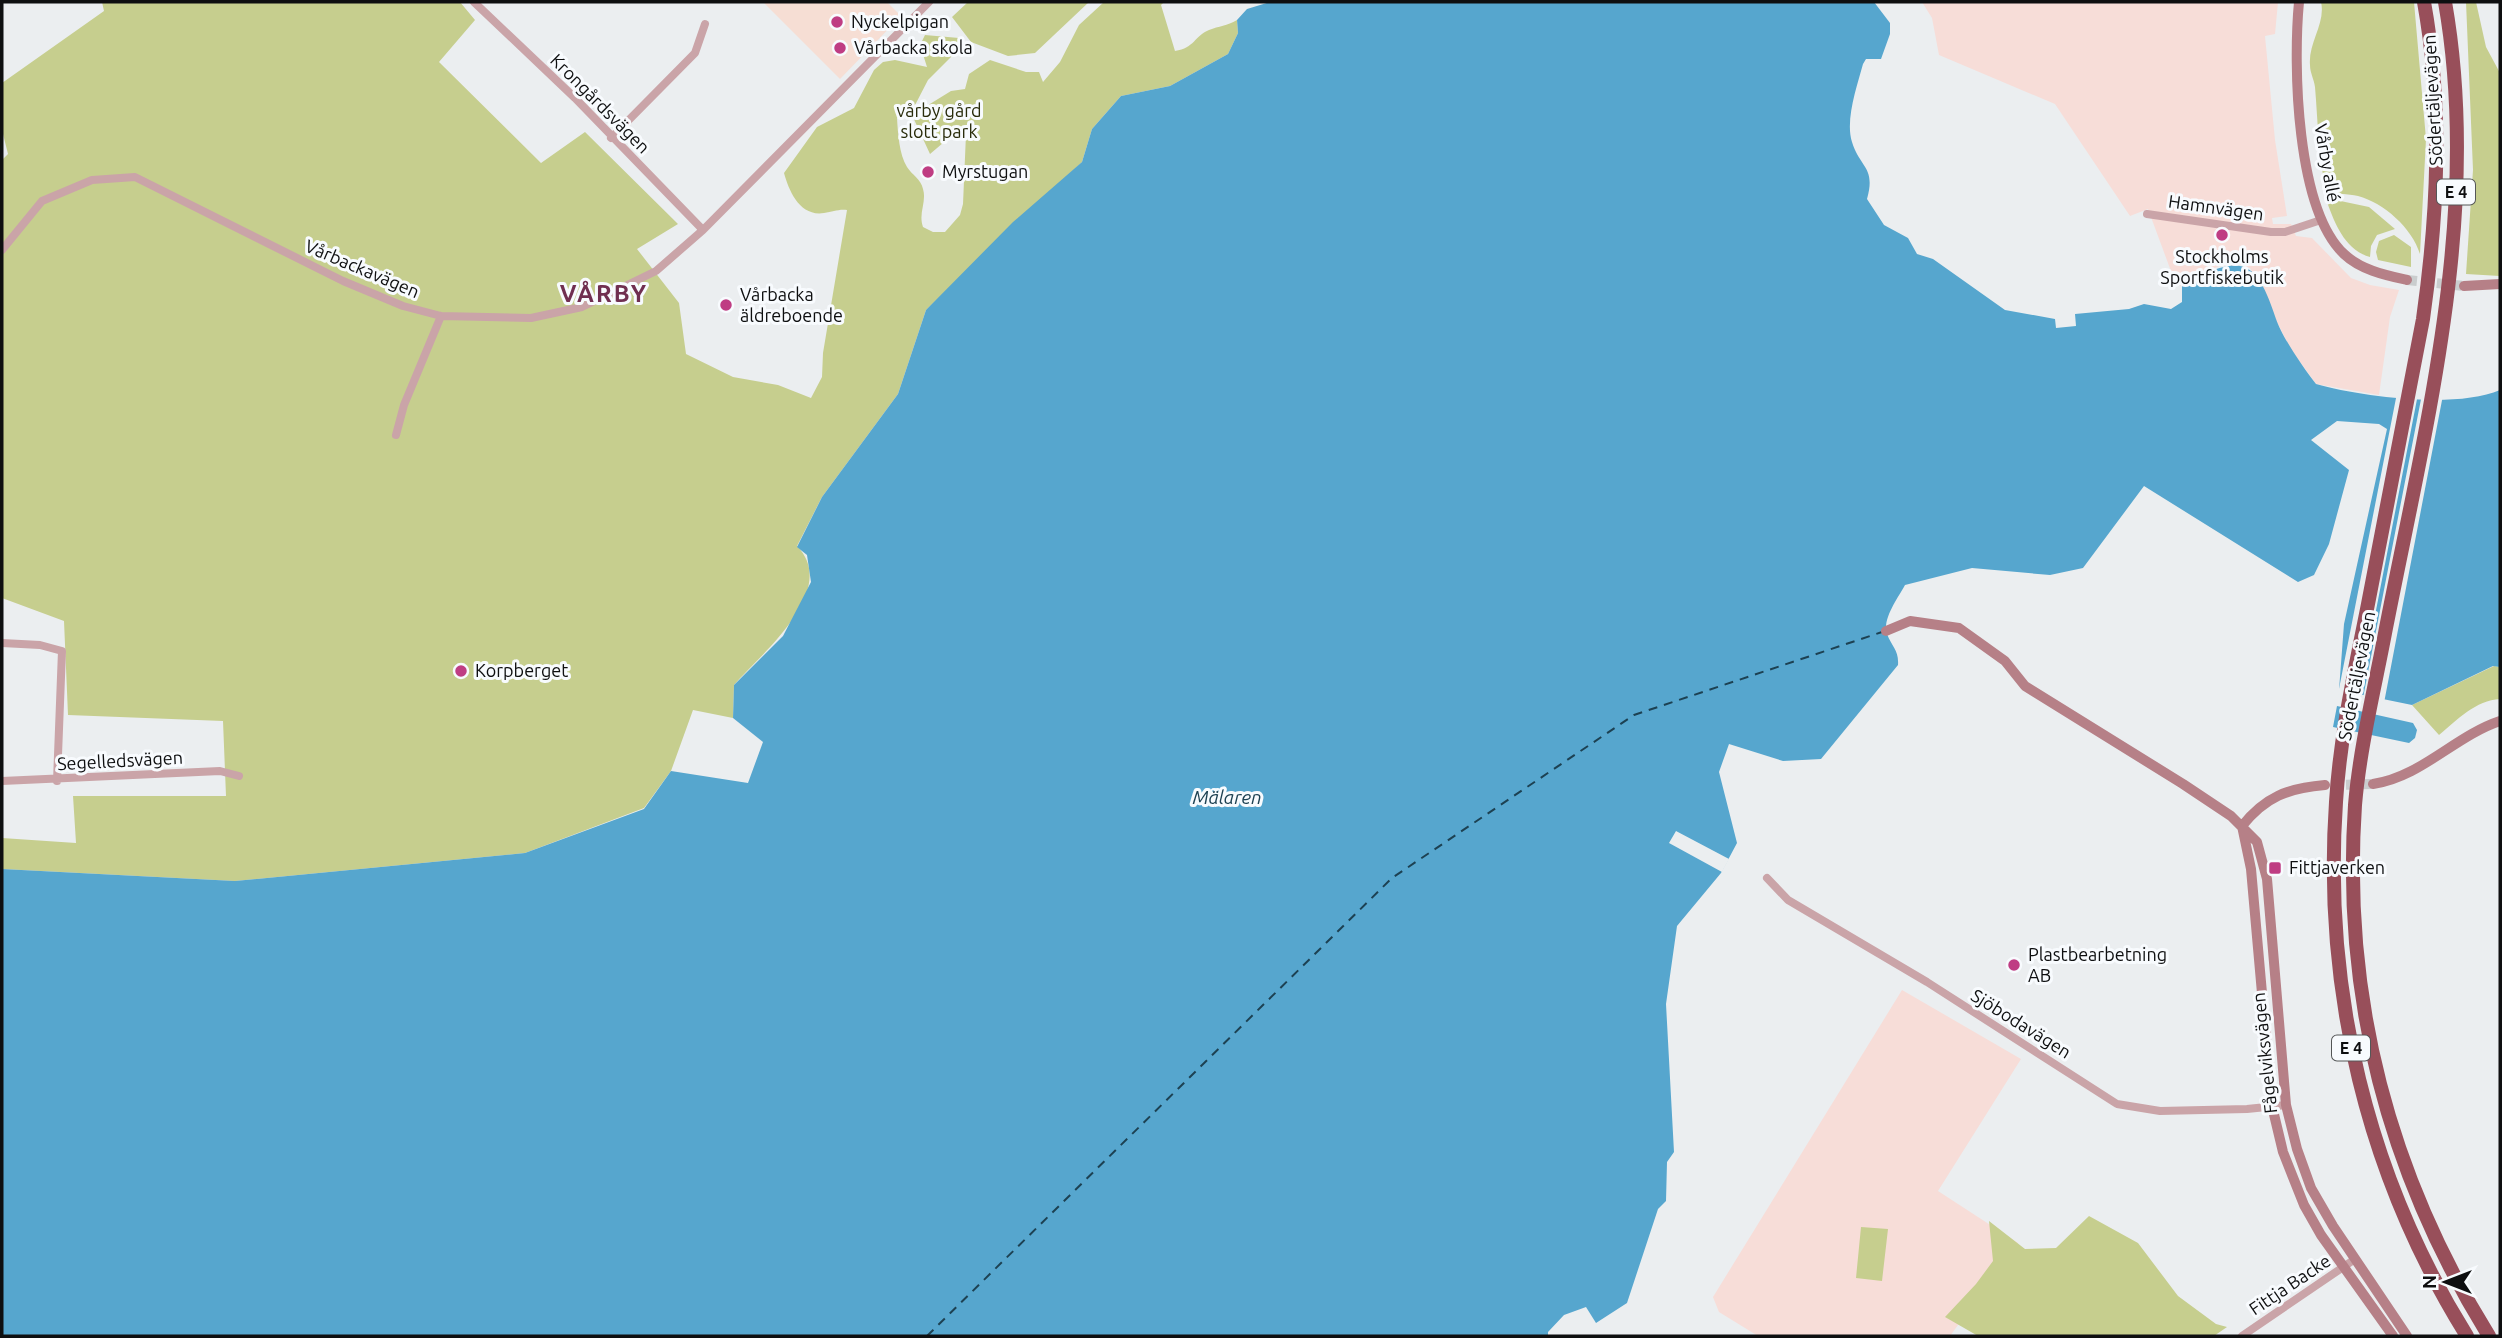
<svg xmlns="http://www.w3.org/2000/svg" width="2502" height="1338" viewBox="0 0 2502 1338" font-family="Ubuntu,sans-serif">
  <style>
    .industrial { fill: #f7ddd8 }
    .education { fill: #f6ded4 }
    .green { fill: #c6ce8e }
    .water { fill: #56a6ce }
    .pier { fill: #ebeef0 }
    .lines { fill: none; stroke-linecap: round; stroke-linejoin: round }
    .ferry { stroke: #1d4152; stroke-width: 2; stroke-dasharray: 9 7; stroke-linecap: butt }
    .secondary-tunnel { stroke: #cacdce; stroke-width: 10; stroke-dasharray: 10 5; stroke-linecap: butt }
    .street { stroke: #caa4a8; stroke-width: 8 }
    .secondary { stroke: #b68087; stroke-width: 10 }
    .highway { stroke: #984f5a; stroke-width: 14 }
    .poi-dot { fill: #bf3d83; stroke: #f8fbfe; stroke-width: 2.5 }
    .labels { text-anchor: middle; stroke-width: 6; stroke-linejoin: round; paint-order: stroke }
    .shield { fill: #f8fbfe; stroke: #545657; stroke-width: 2 }
    .shield-label { font-size: 16px; font-weight: bold; fill: #0e0f10 }
    .poi-label { font-size: 18px; fill: #0e0f10; stroke: #f8fbfe; text-anchor: start }
    .street-label { font-size: 18px; fill: #0e0f10; stroke: #f8fbfe }
    .park-label { font-size: 18px; fill: #292c0b; stroke: #f8fbfe }
    .water-label { font-size: 19px; font-style: italic; fill: #1d4152; stroke: #f8fbfe }
    .district-label { font-size: 24px; font-weight: bold; letter-spacing: 2px; fill: #702f50; stroke: #f8fbfe }
  </style>
  <rect width="100%" height="100%" fill="#ebeef0"/>
  <path class="industrial" d="M1922,2H2278L2275,34L2265,36L2275,140L2287,216L2272,218L2273,224H2291L2296,236L2312,238L2351,278L2370,285L2399,290L2390,317L2379,395L2316,384L2290,348L2250,268L2241,265L2219,266L2180,286L2175,282L2148,209L2130,216L2055,104L1939,55L1932,18Z
    M1902,990L2021,1059L1938,1191L2018,1243L1950,1336H1758L1719,1312L1713,1297Z"/>
  <path class="education" d="M763,2H887L901,16L840,79Z"/>
  <path class="green" d="M102,2H460L475,20L439,62L541,163L585,132L678,224L637,249L679,303L686,354L733,377L778,385L811,398L822,377L823,353L847,210C838,209 833,212 824,213C800,217 789,191 784,173L817,127L854,108L874,70L883,62L895,60L927,67L920,45L925,35L959,38L963,45L928,80L913,109L897,118C898,133 899,154 907,167C912,175 921,179 923,189C927,202 918,213 923,227L933,232H945L960,215L963,204L966,134L963,126L930,154L912,115L951,91L965,89L969,74L990,60L1026,72H1039L1043,82L1060,62L1079,25L1104,2H1164L1161,5L1175,51C1195,48 1194,36 1209,30C1219,26 1227,26 1237,20L1238,33L1228,54L1170,86L1121,96L1092,129L1082,162L926,310L898,394L822,497L797,546C840,590 762,653 734,685L733,718L693,710L671,771L644,808L525,853L235,881L2,869V838L76,843L73,796H226L223,721L68,715L64,621L2,598V160L8,154L2,130V83L104,11Z
    M968,2H1089L1035,53L1008,56L971,42L952,17Z
    M2321,2H2414L2426,139L2420,254C2412,228 2384,203 2358,196C2348,193 2335,196 2326,190C2318,155 2318,122 2315,87C2314,79 2310,73 2310,65C2308,43 2326,23 2321,2Z
    M2466,2H2476L2486,47L2500,73V276L2466,274L2473,170Z
    M2331,199L2369,207L2395,229L2377,235L2371,246L2370,257C2345,250 2335,224 2327,202Z
    M2394,235L2411,247V267L2378,260L2376,252L2379,241Z
    M2494,666L2500,667V699C2476,700 2457,720 2439,735L2412,705Z
    M2089,1216L2138,1243L2178,1296L2216,1324L2227,1327L2214,1336H1978L1945,1317L1976,1284L1993,1261L1989,1221L2025,1249L2056,1248Z
    M1861,1227L1888,1229L1882,1281L1856,1278Z"/>
  <path class="water" d="M1270,2H1874L1890,23V34L1881,59H1866L1863,64C1857,86 1845,120 1852,142C1860,168 1876,167 1867,199L1884,225L1908,238L1917,254L1933,259L2005,310L2055,319L2056,328L2076,326L2075,314L2129,309L2144,304L2171,309L2182,302V284C2240,256 2255,254 2276,319C2282,337 2304,369 2316,384C2362,397 2456,409 2500,390V667L2493,666L2412,705L2339,690L2344,624L2387,429L2379,424L2337,421L2311,440L2349,470L2329,544L2314,575L2298,582L2144,486L2083,568L2050,575L1972,568L1905,585C1898,598 1882,619 1887,634C1892,647 1899,650 1898,665L1821,759L1783,761L1729,744L1719,772L1737,843L1721,873L1677,926L1666,1004L1674,1152L1667,1162L1666,1201L1658,1209L1627,1303L1596,1323L1586,1307L1564,1315L1548,1332V1336H2V869L235,881L525,853L644,809L671,771L748,783L763,742L733,718L734,685L783,636L811,582L807,555L797,547L822,497L898,394L926,310L1013,222L1082,162L1092,129L1121,96L1170,86L1228,54L1238,33L1237,20L1247,9Z
    M2337,706L2413,723L2417,730L2415,738L2409,743L2333,727Z"/>
  <path class="pier" d="M2397,393L2418,394L2359,698L2338,694Z
    M2422,394L2443,395L2384,703L2363,698Z
    M1676,831L1729,859L1722,872L1669,843Z"/>
  <g class="lines">
    <path class="ferry" d="M927,1336L1392,878L1634,715L1882,632"/>
    <path class="secondary-tunnel" d="M2407,280L2464,286
      M2331,785L2373,784"/>
    <path class="street" d="M474,2L575,98L703,230
      M611,138L695,53L705,24
      M2147,214L2271,232H2285L2321,220
      M2,250L42,201L92,180L135,177L343,281L403,306L441,316L531,318L582,307L656,271L703,230L929,2
      M396,435L404,405L441,316
      M2,643L40,645L62,651L57,781
      M2,781L220,771L239,776
      M1767,878L1788,900L1927,982L2117,1104L2160,1111L2247,1109L2286,1105
      M2242,1336L2355,1259"/>
    <path class="secondary" d="M2299,2C2293,65 2296,209 2344,254C2361,270 2385,275 2407,280
      M2464,286L2500,284
      M1886,631L1910,621L1959,628L2005,661L2025,686L2183,784L2231,816L2257,842L2267,879L2286,1105L2297,1149L2311,1188L2333,1226L2407,1336
      M2373,784C2421,777 2455,736 2500,721
      M2242,826L2251,869L2272,1106L2283,1152L2304,1205L2321,1235L2393,1336
      M2242,826C2265,797 2288,788 2325,785"/>
    <path class="highway" d="M2424,2C2443,107 2438,213 2423,319C2405,414 2387,509 2368,604C2355,670 2340,735 2336,802C2323,990 2367,1176 2467,1336
      M2445,2C2482,212 2426,423 2386,628C2375,687 2360,746 2355,805C2342,997 2388,1173 2489,1336"/>
  </g>
  <g class="poi-dot">
    <circle cx="837" cy="22" r="7"/>
    <circle cx="840" cy="48" r="7"/>
    <circle cx="928" cy="172" r="7"/>
    <circle cx="2222" cy="235" r="7"/>
    <circle cx="726" cy="305" r="7"/>
    <circle cx="461" cy="671" r="7"/>
    <rect x="2268" y="861" width="14" height="14" rx="3.5"/>
    <circle cx="2014" cy="965" r="7"/>
  </g>
  <g class="labels">
    <g class="shield">
      <rect x="2437" y="179.5" width="38" height="25" rx="5"/>
      <rect x="2332" y="1035.5" width="38" height="25" rx="5"/>
    </g>
    <g class="shield-label">
      <text x="2456" y="198">E 4</text>
      <text x="2351" y="1054">E 4</text>
    </g>
    <g class="poi-label">
      <text x="851" y="28">Nyckelpigan</text>
      <text x="854" y="54">Vårbacka skola</text>
      <text x="942" y="178">Myrstugan</text>
      <text x="2222" y="263" text-anchor="middle">Stockholms<tspan x="2222" dy="21">Sportfiskebutik</tspan></text>
      <text x="740" y="301">Vårbacka<tspan x="740" dy="21">äldreboende</tspan></text>
      <text x="475" y="677">Korpberget</text>
      <text x="2289" y="874">Fittjaverken</text>
      <text x="2028" y="961">Plastbearbetning<tspan x="2028" dy="21">AB</tspan></text>
    </g>
    <g class="street-label">
      <text transform="translate(2433 100) rotate(-93)" y="6">Södertäljevägen</text>
      <text transform="translate(600 104) rotate(45)" y="6">Krongårdsvägen</text>
      <text transform="translate(2327 163) rotate(80)" y="6">Vårby allé</text>
      <text transform="translate(2216 208) rotate(8)" y="6">Hamnvägen</text>
      <text transform="translate(362 269) rotate(23)" y="6">Vårbackavägen</text>
      <text transform="translate(2357 676) rotate(-79)" y="6">Södertäljevägen</text>
      <text transform="translate(120 761) rotate(-3)" y="6">Segelledsvägen</text>
      <text transform="translate(2021 1024) rotate(32)" y="6">Sjöbodavägen</text>
      <text transform="translate(2265 1053) rotate(-96)" y="6">Fågelviksvägen</text>
      <text transform="translate(2290 1285) rotate(-34)" y="6">Fittja Backe</text>
    </g>
    <g class="park-label">
      <text x="939" y="117">vårby gård<tspan x="939" dy="21">slott park</tspan></text>
    </g>
    <g class="water-label">
      <text x="1227" y="804">Mälaren</text>
    </g>
    <g class="district-label">
      <text x="604" y="302">VÅRBY</text>
    </g>
  </g>
  <rect width="2502" height="1338" fill="none" stroke="#0e0f10" stroke-width="7"/>
  <g transform="translate(2446 1282) rotate(270)" stroke="#f8fbfe" stroke-width="5" paint-order="stroke">
  <path d="M0-5L12 26L0 18L-12 26Z" fill="#0e0f10"/>
  <text y="-10" font-size="19" font-weight="bold" text-anchor="middle" fill="#0e0f10">N</text>
  </g>
</svg>
